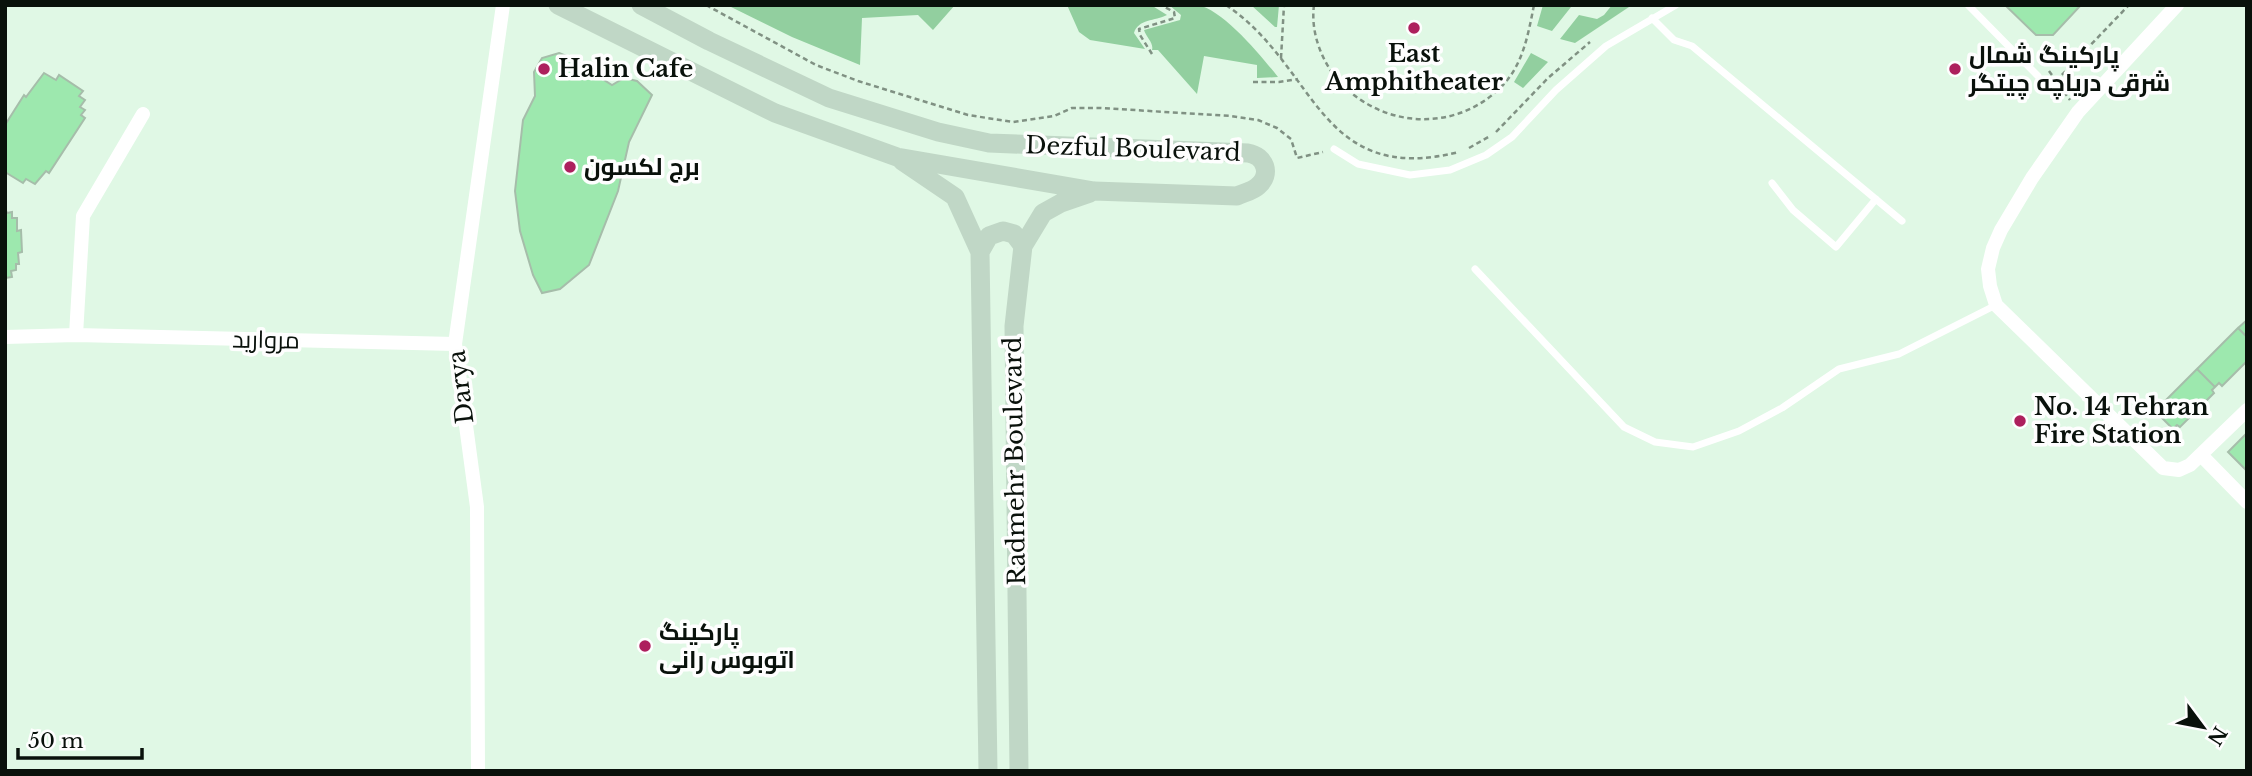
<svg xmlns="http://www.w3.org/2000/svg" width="2252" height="776" viewBox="0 0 2252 776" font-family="'Libre Baskerville',Cairo,serif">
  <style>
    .green { fill: #92cf9f }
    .building { fill: #9de8ae; stroke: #a6bdaa; stroke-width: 2 }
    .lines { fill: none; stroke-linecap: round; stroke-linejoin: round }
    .path { stroke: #809183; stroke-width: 2.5; stroke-dasharray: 5 3.5; stroke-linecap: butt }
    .lane { stroke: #fff; stroke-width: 7 }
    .street { stroke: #fff; stroke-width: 14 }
    .secondary { stroke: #c0d7c6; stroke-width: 19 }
    .poi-dot { fill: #ad205d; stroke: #fefefe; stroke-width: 2.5 }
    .labels { text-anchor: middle; stroke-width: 7; stroke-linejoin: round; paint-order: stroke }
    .poi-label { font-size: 24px; font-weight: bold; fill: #09110b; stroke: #fefefe; text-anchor: start }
    .street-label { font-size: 24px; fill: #09110b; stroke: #fefefe }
  </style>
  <rect width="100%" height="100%" fill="#e0f8e5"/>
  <path class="green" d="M727,5H955L933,30L918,15L862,18L860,65L792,37Z
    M1067,5H1151L1167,15C1155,21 1138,19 1134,33L1145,49L1090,40L1079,32Z
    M1169,5C1178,5 1188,4 1197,5C1223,9 1262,57 1278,77L1257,78V65L1204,56L1197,94L1158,50H1152C1154,43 1146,37 1144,30L1180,20L1181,15Z
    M1251,5H1279L1277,27H1275Z
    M1543,5L1571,7L1552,31L1537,26Z
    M1612,5H1632L1575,43L1560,39L1579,15L1597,19L1604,15Z
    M1531,53L1548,62L1523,88L1514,82Z"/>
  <path class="building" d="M2005,5H2081L2053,35H2036Z
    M559,53L579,61L590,71L612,85L624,78L637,81L652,95L629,142L618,191L589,265L560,289L542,293L533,275L520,231L515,191L523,120L535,96L534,72L542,58Z
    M44,73L56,80L59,75L83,91L79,96L85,100L80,107L85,110L81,115L85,118L49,173L46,171L35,184L26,179L23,183L5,172V125L24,95L26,97Z
    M5,208L7,213L12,212V218H17V231L21,230L22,252L18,253L19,264H16V270L11,271L12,277L5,278Z
    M2247,320V337L2238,328Z
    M2238,328L2247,337V361L2222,386L2219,383L2215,387L2197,369Z
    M2197,369L2215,387L2212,390L2214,393L2180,427L2177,425L2173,429L2155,411Z
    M2247,433V471L2228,452Z"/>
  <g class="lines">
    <path class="path" d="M706,5L816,65L858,81L968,115L1013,122L1054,116L1072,108H1101L1231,116L1258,120L1277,128L1291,139L1297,158L1323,152
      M1226,5C1318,67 1318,187 1459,152
      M1314,5C1311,28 1318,51 1331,71C1370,126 1450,137 1500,88C1523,66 1528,35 1534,5
      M1152,54L1140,35L1139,29L1175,18L1174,12L1161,5
      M1281,58L1284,5
      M2049,71L2070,100
      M2056,81L2129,5
      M1253,82H1279L1298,79
      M1496,132L1548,78L1590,42
      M1469,148L1490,136"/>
    <path class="lane" d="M1968,5L2038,76
      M1652,18L1674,40L1692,46L1902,221
      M1334,149L1358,164L1410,175L1450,170L1486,155L1512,137L1556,90L1606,46L1676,5
      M1772,183L1793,210L1836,247L1876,199
      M1475,269L1624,427L1655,442L1693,447L1739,431L1782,408L1839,369L1899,354L1996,305"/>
    <path class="street" d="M2177,5L2078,112L2032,178L2001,230L1993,248L1988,269L1990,286L1996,305L2163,468L2179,470L2190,465L2247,410
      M76,335L83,216L143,114
      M5,337L76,335L455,344
      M2201,455L2247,502
      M478,771L477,507L455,344L503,5"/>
    <path class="secondary" d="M558,5L775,113L897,157L1094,191L1237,196C1243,193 1253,191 1258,186C1272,174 1265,156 1248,153L989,143L938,132L829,98L709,41L641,5
      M902,161L955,197L980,252L988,771
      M980,252L989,236L1003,231L1014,234L1023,246
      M1019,771L1014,326L1023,246L1043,213L1061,203L1090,193"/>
  </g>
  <g class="poi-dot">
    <circle cx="1414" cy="28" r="7"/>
    <circle cx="544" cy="69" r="7"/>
    <circle cx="1955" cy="69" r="7"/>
    <circle cx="570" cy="167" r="7"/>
    <circle cx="2020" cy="421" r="7"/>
    <circle cx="645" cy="646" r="7"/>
  </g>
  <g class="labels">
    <g class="poi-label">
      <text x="1414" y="62" text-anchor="middle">East<tspan x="1414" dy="28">Amphitheater</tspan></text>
      <text x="1969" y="63">پارکینگ شمال<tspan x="1969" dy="28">شرقی دریاچه چیتگر</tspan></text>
      <text x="558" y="77">Halin Cafe</text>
      <text x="584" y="175">برج لکسون</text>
      <text x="2034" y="415">No. 14 Tehran<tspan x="2034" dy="28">Fire Station</tspan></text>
      <text x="659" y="640">پارکینگ<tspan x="659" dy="28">اتوبوس رانی</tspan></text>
    </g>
    <g class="street-label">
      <text transform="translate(1133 149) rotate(2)" y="8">Dezful Boulevard</text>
      <text transform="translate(266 340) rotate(1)" y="8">مروارید</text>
      <text transform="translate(461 387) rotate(-97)" y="8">Darya</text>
      <text transform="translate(1015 461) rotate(-91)" y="8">Radmehr Boulevard</text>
    </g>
  </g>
  <rect width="2252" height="776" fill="none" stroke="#09110b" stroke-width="14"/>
  <g transform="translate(2203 727) rotate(122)" stroke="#fefefe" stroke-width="5" paint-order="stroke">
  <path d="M0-5L12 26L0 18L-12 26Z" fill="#09110b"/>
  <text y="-10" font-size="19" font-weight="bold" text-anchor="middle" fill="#09110b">N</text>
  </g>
  <path d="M18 748v10h124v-10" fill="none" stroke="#09110b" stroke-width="3.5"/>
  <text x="28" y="748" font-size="21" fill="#09110b" stroke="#fefefe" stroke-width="5" paint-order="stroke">50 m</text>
</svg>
